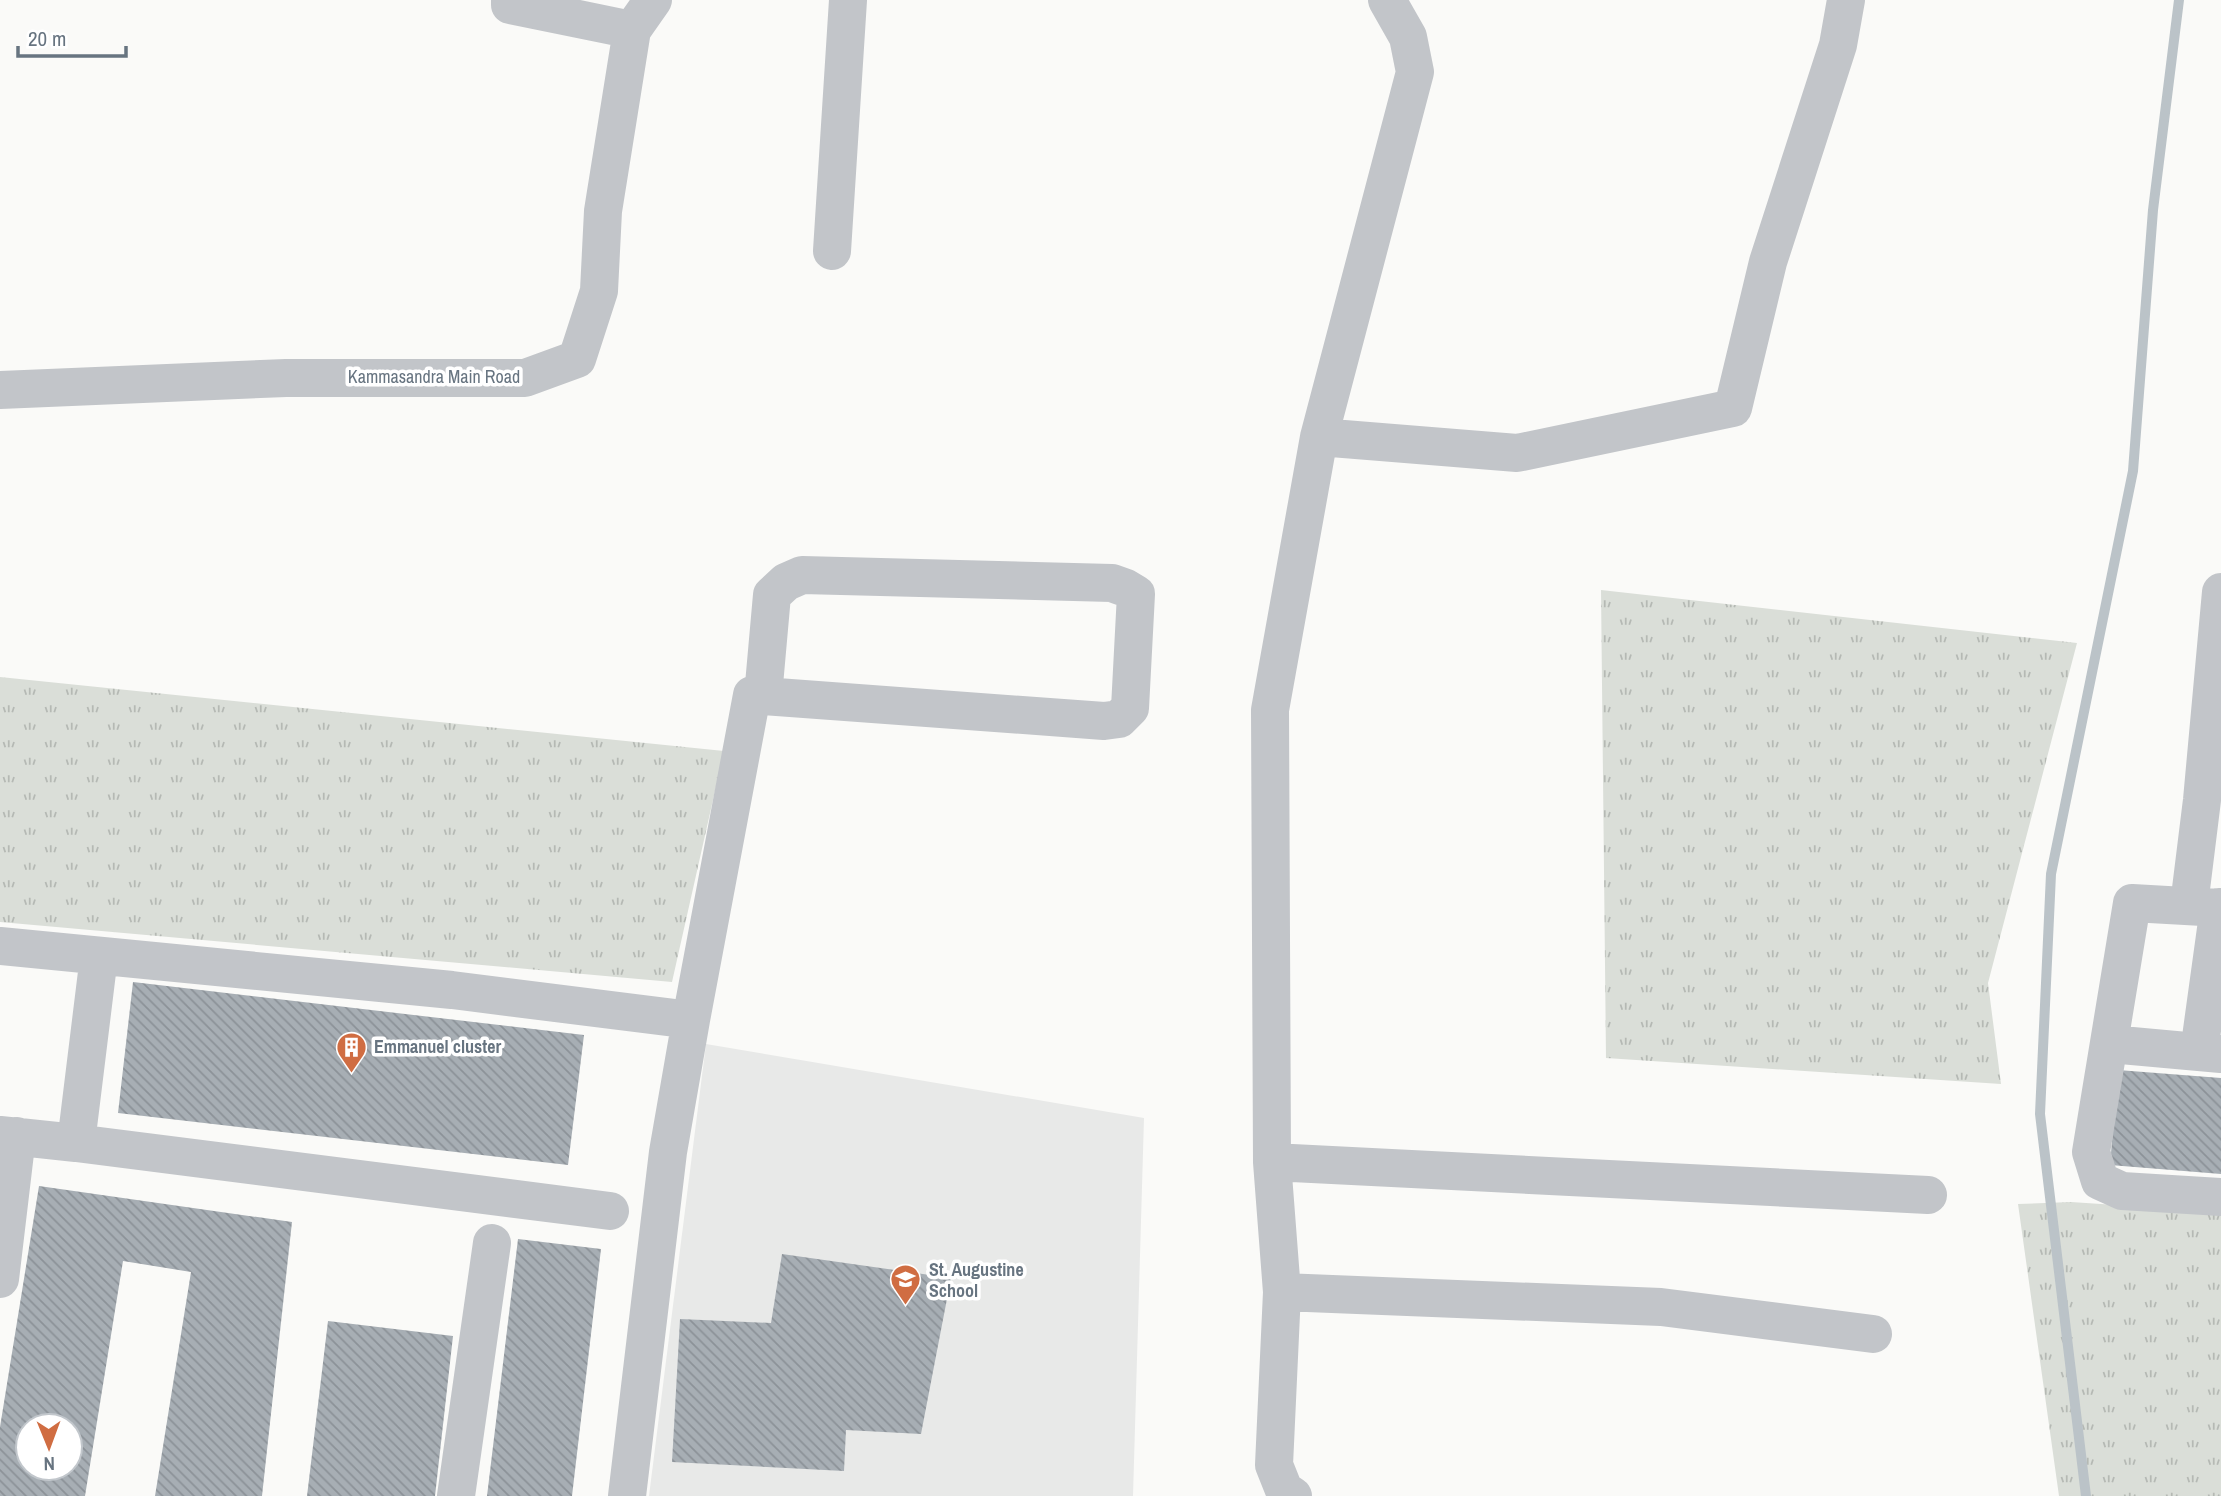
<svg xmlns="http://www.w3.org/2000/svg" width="2221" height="1496" viewBox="0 0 2221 1496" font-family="'Archivo Narrow',sans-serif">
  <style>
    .built { fill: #e8e9e8 }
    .grass { fill: url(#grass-tufts) }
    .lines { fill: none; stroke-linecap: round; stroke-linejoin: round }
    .stream { stroke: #bbc3c8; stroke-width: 10 }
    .building { fill: url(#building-back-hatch); fill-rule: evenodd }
    .minor { stroke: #c2c5c9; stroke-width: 38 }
    .labels { text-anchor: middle; stroke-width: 7; stroke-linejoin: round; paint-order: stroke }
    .street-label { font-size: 18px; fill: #677480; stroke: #fff }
    .poi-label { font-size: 18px; font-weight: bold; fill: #677480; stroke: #fff; text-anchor: start }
  </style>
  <defs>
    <pattern id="grass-tufts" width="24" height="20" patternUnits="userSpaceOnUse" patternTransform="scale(1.75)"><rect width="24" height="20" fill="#daded8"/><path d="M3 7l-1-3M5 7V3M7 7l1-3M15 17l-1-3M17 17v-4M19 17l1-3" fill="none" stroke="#b5b9b4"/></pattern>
    <pattern id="building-back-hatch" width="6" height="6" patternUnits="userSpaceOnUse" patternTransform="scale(1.75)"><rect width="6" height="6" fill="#a7aeb4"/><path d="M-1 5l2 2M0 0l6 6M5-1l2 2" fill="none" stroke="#8c9298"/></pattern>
  </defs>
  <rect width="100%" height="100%" fill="#fafaf8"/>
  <path class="built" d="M706,1044L1144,1118L1133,1496H649Z"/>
  <path class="grass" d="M1601,590L2077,643L1988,983L2001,1084L1606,1058Z
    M0,677L724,751L672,982L0,922Z
    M2071,1202L2221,1212V1496H2059L2018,1204Z"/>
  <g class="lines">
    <path class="stream" d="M2086,1496L2040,1114L2051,874L2133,471L2153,210L2179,0"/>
  </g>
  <path class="building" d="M133,982L584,1035L568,1165L118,1113Z
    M2118,1070L2221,1078V1174L2110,1165Z
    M39,1186L292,1222L262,1496H155L191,1272L123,1261L85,1496H0V1427ZM28,1426H70V1468H28Z
    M518,1239L601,1249L572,1496H487Z
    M782,1254L951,1278L921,1434L846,1430L844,1471L672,1462L680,1319L771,1323Z
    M328,1321L453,1336L435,1496H307Z"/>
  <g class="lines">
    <path class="minor" d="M510,0V5L632,30
      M832,251L848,0
      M0,390L286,378H525L577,359L599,291L603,211L632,30L653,0
      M1319,437L1517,453L1733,408L1768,262L1838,45L1846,0
      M2189,905L2202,800L2221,592
      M2221,908L2132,903L2091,1152L2100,1181L2122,1191L2221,1197
      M0,946L452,990L691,1020
      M2110,1044L2221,1054
      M2199,1052L2219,907
      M0,1135L76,1143L99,956
      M76,1143L610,1211
      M1272,1162L1928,1195
      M0,1279L17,1136
      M1282,1292L1661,1307L1873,1334
      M456,1496L492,1243
      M627,1496L668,1152L691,1020L752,695L763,696L1104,721L1119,719L1130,708L1136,594L1126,588L1112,583L802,575L786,582L772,595L763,696
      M1293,1496L1284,1490L1274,1465L1282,1292L1272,1162L1270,710L1319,437L1415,72L1408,37L1387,0"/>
  </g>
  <defs>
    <symbol id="building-pin" viewBox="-11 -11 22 30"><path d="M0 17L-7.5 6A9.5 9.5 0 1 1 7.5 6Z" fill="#d06d42" stroke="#fff"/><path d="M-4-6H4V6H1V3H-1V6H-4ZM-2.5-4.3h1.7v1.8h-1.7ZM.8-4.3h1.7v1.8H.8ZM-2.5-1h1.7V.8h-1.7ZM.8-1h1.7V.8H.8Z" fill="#fff"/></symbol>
    <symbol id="school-pin" viewBox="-11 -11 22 30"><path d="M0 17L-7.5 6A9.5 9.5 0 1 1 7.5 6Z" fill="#d06d42" stroke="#fff"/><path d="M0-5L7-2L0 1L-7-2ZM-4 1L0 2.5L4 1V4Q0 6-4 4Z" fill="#fff"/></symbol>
  </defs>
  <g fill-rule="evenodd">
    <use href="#building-pin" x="334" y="1030" width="35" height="47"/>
    <use href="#school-pin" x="888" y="1262" width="35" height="47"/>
  </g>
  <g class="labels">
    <g class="street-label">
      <text x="434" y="383">Kammasandra Main Road</text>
    </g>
    <g class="poi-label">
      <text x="374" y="1053">Emmanuel cluster</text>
      <text x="929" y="1276">St. Augustine<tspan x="929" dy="21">School</tspan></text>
    </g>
  </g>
  <g transform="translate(49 1447) rotate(179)"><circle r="33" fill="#ffffff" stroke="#c2c7cc" stroke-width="2"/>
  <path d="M0-5L12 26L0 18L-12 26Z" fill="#d06d42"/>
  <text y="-10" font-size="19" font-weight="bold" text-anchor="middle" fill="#677480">N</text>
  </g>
  <path d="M18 46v10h108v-10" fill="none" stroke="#677480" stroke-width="3.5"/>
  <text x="28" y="46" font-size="21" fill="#677480" stroke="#ffffff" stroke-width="5" paint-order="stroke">20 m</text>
</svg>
